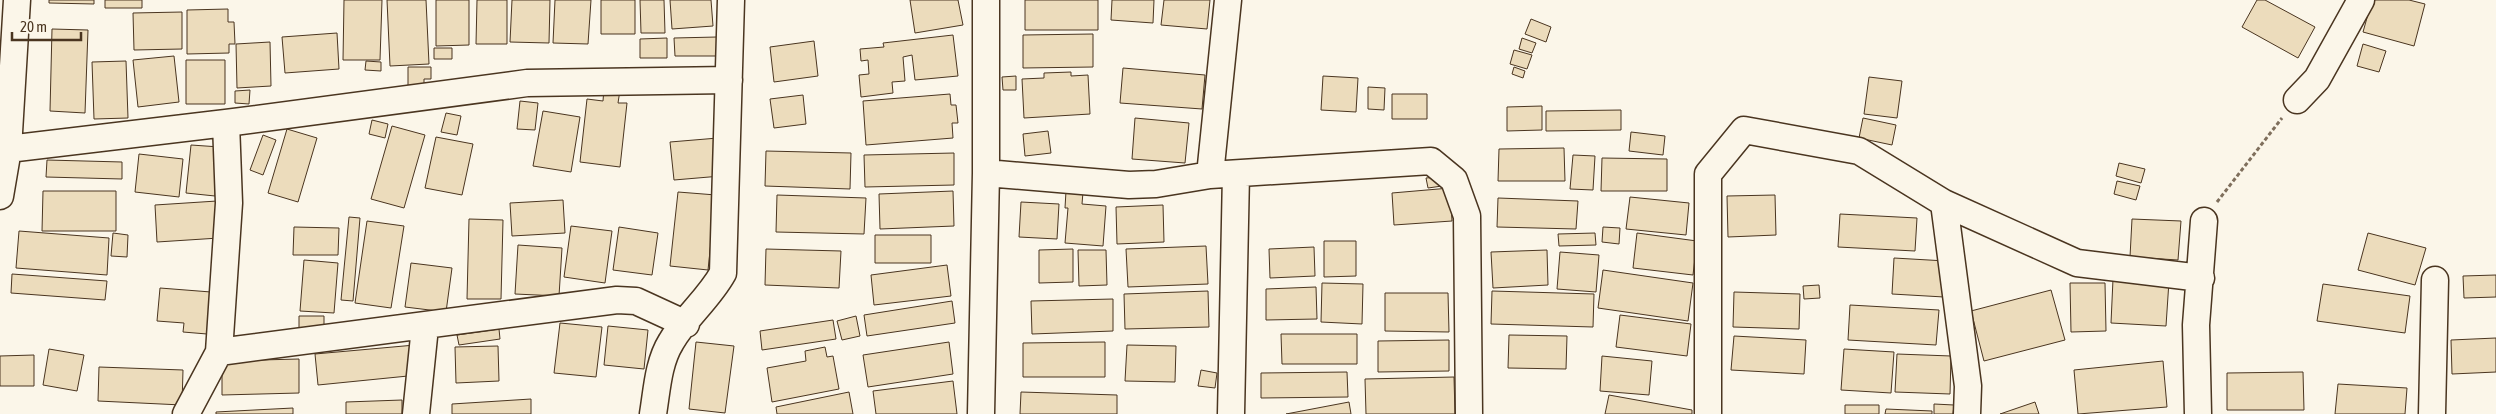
<svg xmlns="http://www.w3.org/2000/svg" width="2496" height="414" viewBox="0 0 2496 414" font-family="'Asap Condensed',sans-serif">
  <style>
    .building { fill: #ecdcbc; stroke: #4a3520 }
    .lines { fill: none; stroke-linecap: round; stroke-linejoin: round }
    .minor-casing { stroke: #4a3520; stroke-width: 29 }
    .path { stroke: #7f6f5c; stroke-width: 3; stroke-dasharray: 4 2.5; stroke-linecap: butt }
    .minor { stroke: #fbf6e9; stroke-width: 26 }
  </style>
  <rect width="100%" height="100%" fill="#fbf6e9"/>
  <path class="building" d="M49,0H94V4L49,3Z
    M105,0H142V8H105Z
    M344,0H382L380,60H343Z
    M387,0H426L429,64L390,66Z
    M436,0H469V45L436,46Z
    M477,0H507V44H476Z
    M512,0H550L549,43L510,42Z
    M555,0H591L588,44L553,43Z
    M601,0H635V34H601Z
    M640,0H664L665,33H641Z
    M670,0H711L713,26L672,29Z
    M910,0H958L963,25L915,33Z
    M1025,0H1098V30H1025Z
    M1112,0H1154L1153,23L1111,20Z
    M1164,0H1210L1207,29L1161,25Z
    M2257,0H2265L2315,27L2298,58L2242,27Z
    M2372,0H2409L2425,4L2414,46L2363,32Z
    M228,9V22H234L235,44H229V53L187,54V10Z
    M182,12V49L134,50L133,13Z
    M1531,19L1551,27L1546,42L1525,34Z
    M52,29L88,30L85,113L50,111Z
    M337,33L339,69L285,73L282,37Z
    M1093,34V67L1023,68V35Z
    M953,35L958,76L915,80L912,55L903,57L905,81L892,82L893,93L861,97L859,75L869,74L868,60L861,61L860,49L884,47L883,43Z
    M717,37V56H675L674,38Z
    M667,38V58H640V39Z
    M1522,38L1536,43L1532,53L1519,49Z
    M814,41L818,76L774,82L770,47Z
    M270,42L271,86L237,88L236,44Z
    M2363,44L2386,51L2379,72L2357,66Z
    M434,48H452V59H434Z
    M1514,50L1532,55L1527,69L1510,64Z
    M174,56L179,102L138,107L133,60Z
    M186,60H225V104H186Z
    M126,61L128,118L94,119L92,62Z
    M366,61L381,62V71L365,70Z
    M408,67H431V79H424V85L408,86Z
    M1514,67L1525,71L1523,78L1512,74Z
    M1123,68L1205,75L1202,109L1120,103Z
    M1071,72V76L1088,75L1090,114L1024,118L1022,79L1044,78V73Z
    M1016,76V90H1003L1002,77Z
    M1323,76L1358,78L1356,112L1321,110Z
    M1869,77L1902,81L1897,118L1864,114Z
    M1368,87L1385,88L1384,110L1368,109Z
    M604,88L620,90L618,103H627L620,167L580,162L587,99L603,101Z
    M250,90L249,104L235,103V91Z
    M950,94L951,105H956L958,123H952L953,138L866,145L863,101Z
    M1392,94H1427V119H1392Z
    M803,95L806,124L774,128L770,99Z
    M520,101L538,103L535,130L517,129Z
    M1542,106V130L1507,131V107Z
    M1621,110V130L1546,131V111Z
    M543,111L580,117L571,172L533,166Z
    M446,113L461,116L457,135L441,132Z
    M1135,118L1189,123L1185,163L1132,159Z
    M1863,118L1896,125L1892,145L1859,138Z
    M372,120L388,124L385,138L369,134Z
    M392,126L425,135L404,208L371,199Z
    M287,129L317,138L298,202L268,193Z
    M1048,131L1051,153L1025,156L1023,134Z
    M1631,132L1665,136L1663,155L1629,151Z
    M263,135L276,140L263,175L250,170Z
    M436,137L473,144L462,195L425,188Z
    M718,138L721,176L674,180L670,142Z
    M191,145L220,147L215,196L186,193Z
    M1564,148L1565,181H1498L1499,149Z
    M766,151L851,153L850,189L765,186Z
    M954,153V185L865,187L864,155Z
    M139,154L183,159L179,197L135,192Z
    M1573,155L1595,156L1593,190L1570,189Z
    M1602,158L1667,159V191H1601Z
    M47,160L122,162V179L46,177Z
    M2119,163L2145,169L2141,183L2116,176Z
    M1448,176L1449,185L1428,188L1426,178Z
    M2117,181L2140,186L2136,200L2114,194Z
    M1450,188L1452,221L1394,225L1392,193Z
    M43,191H116V231H42Z
    M953,191L954,226L880,229L879,194Z
    M1066,191L1083,192L1082,204L1106,206L1103,246L1065,243L1068,208H1065Z
    M678,192L716,195L708,270L670,266Z
    M777,195L866,198L864,234L776,232Z
    M1775,195L1776,235L1728,237L1727,196Z
    M1630,197L1689,203L1686,235L1626,229Z
    M1498,198L1578,201L1576,229L1497,227Z
    M563,200L565,233L512,236L510,203Z
    M217,201L219,238L157,242L155,205Z
    M1021,202L1059,204L1057,239L1019,237Z
    M1163,205L1164,242L1117,244L1116,207Z
    M1840,214L1917,218L1915,251L1838,247Z
    M349,217L360,218L353,301L341,300Z
    M469,219L503,220L501,299H467Z
    M2132,219L2181,221L2178,260L2130,257Z
    M367,221L404,226L391,308L355,303Z
    M571,226L612,231L605,283L564,277Z
    M294,227L339,228L338,255H293Z
    M619,227L658,233L652,275L613,270Z
    M1603,227L1620,228L1619,244L1602,242Z
    M19,231L109,238L107,275L16,268Z
    M113,233L128,235L127,257L111,256Z
    M1595,233L1596,245L1559,246L1558,234Z
    M1637,233L1697,241L1693,275L1633,268Z
    M2368,233L2426,248L2415,285L2358,270Z
    M875,235H931V263H875Z
    M1324,241H1356V276L1324,277Z
    M518,245L562,248L559,296L515,294Z
    M1206,246L1208,284L1128,287L1126,249Z
    M1314,247L1315,276L1270,278L1269,249Z
    M766,249L841,251L839,288L765,285Z
    M1073,249V282L1039,283V250Z
    M1078,250H1106L1107,285L1079,286Z
    M1547,250L1548,285L1493,288L1491,252Z
    M1560,252L1599,255L1596,292L1557,289Z
    M1894,258L1946,261L1944,297L1892,294Z
    M304,260L338,263L334,313L300,311Z
    M411,263L452,268L446,312L405,307Z
    M947,265L951,296L874,305L871,275Z
    M1603,270L1693,283L1688,321L1598,308Z
    M12,274L107,281L105,300L11,293Z
    M2496,275V297L2464,298L2463,276Z
    M2113,279L2169,281L2166,326L2111,323Z
    M1322,283L1363,284L1362,324L1321,322Z
    M2070,283H2105L2106,331L2071,332Z
    M2323,284L2410,296L2405,333L2317,321Z
    M1819,285L1820,298L1804,299L1803,286Z
    M1316,287L1317,319L1266,320V289Z
    M160,288L211,292L207,334L183,332L184,323L157,321Z
    M2051,290L2065,340L1984,361L1971,311Z
    M1208,291L1209,327L1125,329L1124,294Z
    M1492,291L1594,294L1593,327L1491,324Z
    M1734,292L1800,294L1799,329L1733,327Z
    M1385,293H1448L1449,332L1385,331Z
    M1113,299V331L1032,334L1031,301Z
    M952,301L955,323L867,336L864,315Z
    M1850,305L1939,310L1936,345L1848,340Z
    M1620,315L1691,324L1687,356L1616,347Z
    M299,316H324V331H299Z
    M856,316L860,336L842,340L837,321Z
    M833,320L836,339L762,350L760,331Z
    M560,323L602,327L596,377L554,373Z
    M608,326L648,330L644,369L604,365Z
    M499,329L500,339L459,345L457,335Z
    M1281,334H1357V364H1282Z
    M1509,335L1567,336L1566,369L1508,368Z
    M1734,336L1806,340L1804,374L1731,370Z
    M2496,338V372L2452,374L2451,340Z
    M1449,340V371L1378,372V341Z
    M696,342L734,346L725,413L689,409Z
    M949,342L953,374L868,387L863,355Z
    M1105,342V377H1023V343Z
    M415,345L418,375L318,385L315,354Z
    M1127,345L1176,346L1175,382L1125,381Z
    M498,346L499,381L456,383L455,347Z
    M825,347L827,357L833,356L839,389L772,402L767,368L806,361L805,351Z
    M49,349L84,355L77,391L43,385Z
    M1844,349L1894,352L1891,393L1841,390Z
    M1897,354L1951,356L1950,394L1895,392Z
    M34,355V386H0V356Z
    M1602,356L1652,361L1649,395L1600,391Z
    M299,359V393L222,395V361Z
    M2163,361L2167,407L2078,414L2074,370Z
    M99,367L183,370L182,405L98,401Z
    M1201,370L1217,373L1215,388L1198,386Z
    M1347,372L1348,397L1261,398V373Z
    M2303,372L2304,410H2227V373Z
    M1454,377L1455,414H1366L1365,379Z
    M953,381L957,414H876L873,391Z
    M2338,384L2407,388L2405,414H2335Z
    M849,392L853,414H777L776,407Z
    M1021,392L1117,395V414H1020Z
    M1609,395L1692,410V414H1605Z
    M531,399V414H452V404Z
    M402,400V414H346V402Z
    M1349,402L1351,414H1286Z
    M2035,402L2039,414H2000Z
    M1934,404L1954,405L1953,414H1934Z
    M1845,405H1879V414H1845Z
    M293,408V414H216V412Z
    M1886,409L1932,411V414H1885Z"/>
  <g class="lines">
    <defs>
      <path id="minor" d="M2297,100L2317,79L2361,0
        M8,149L226,123L527,83L729,80
        M986,173L1129,185L1156,184L1210,175L1431,161L1454,180L1467,216L1469,414
        M1210,175L1228,0
        M0,196L8,149L17,0
        M1944,203L1968,386L1967,414
        M219,352L617,300L636,301L686,324
        M186,414L219,352L229,203L226,123
        M416,414L425,327
        M653,414C657,390 658,363 671,342C685,317 708,300 723,273L731,0
        M981,414L986,173V0
        M1231,414L1236,174
        M1708,414V174L1744,130L1859,151L1944,203L2077,263L2201,278
        M2198,414L2196,325L2204,221
        M2432,414L2435,280"/>
    </defs>
    <use href="#minor" class="minor-casing"/>
    <path class="path" d="M2217,202L2282,118"/>
    <use href="#minor" class="minor"/>
  </g>
  <path d="M12 32v8h69v-8" fill="none" stroke="#4a3520" stroke-width="2.5"/>
  <text x="20" y="32" font-size="15" fill="#4a3520" stroke="#fbf6e9" stroke-width="4" paint-order="stroke">20 m</text>
</svg>
